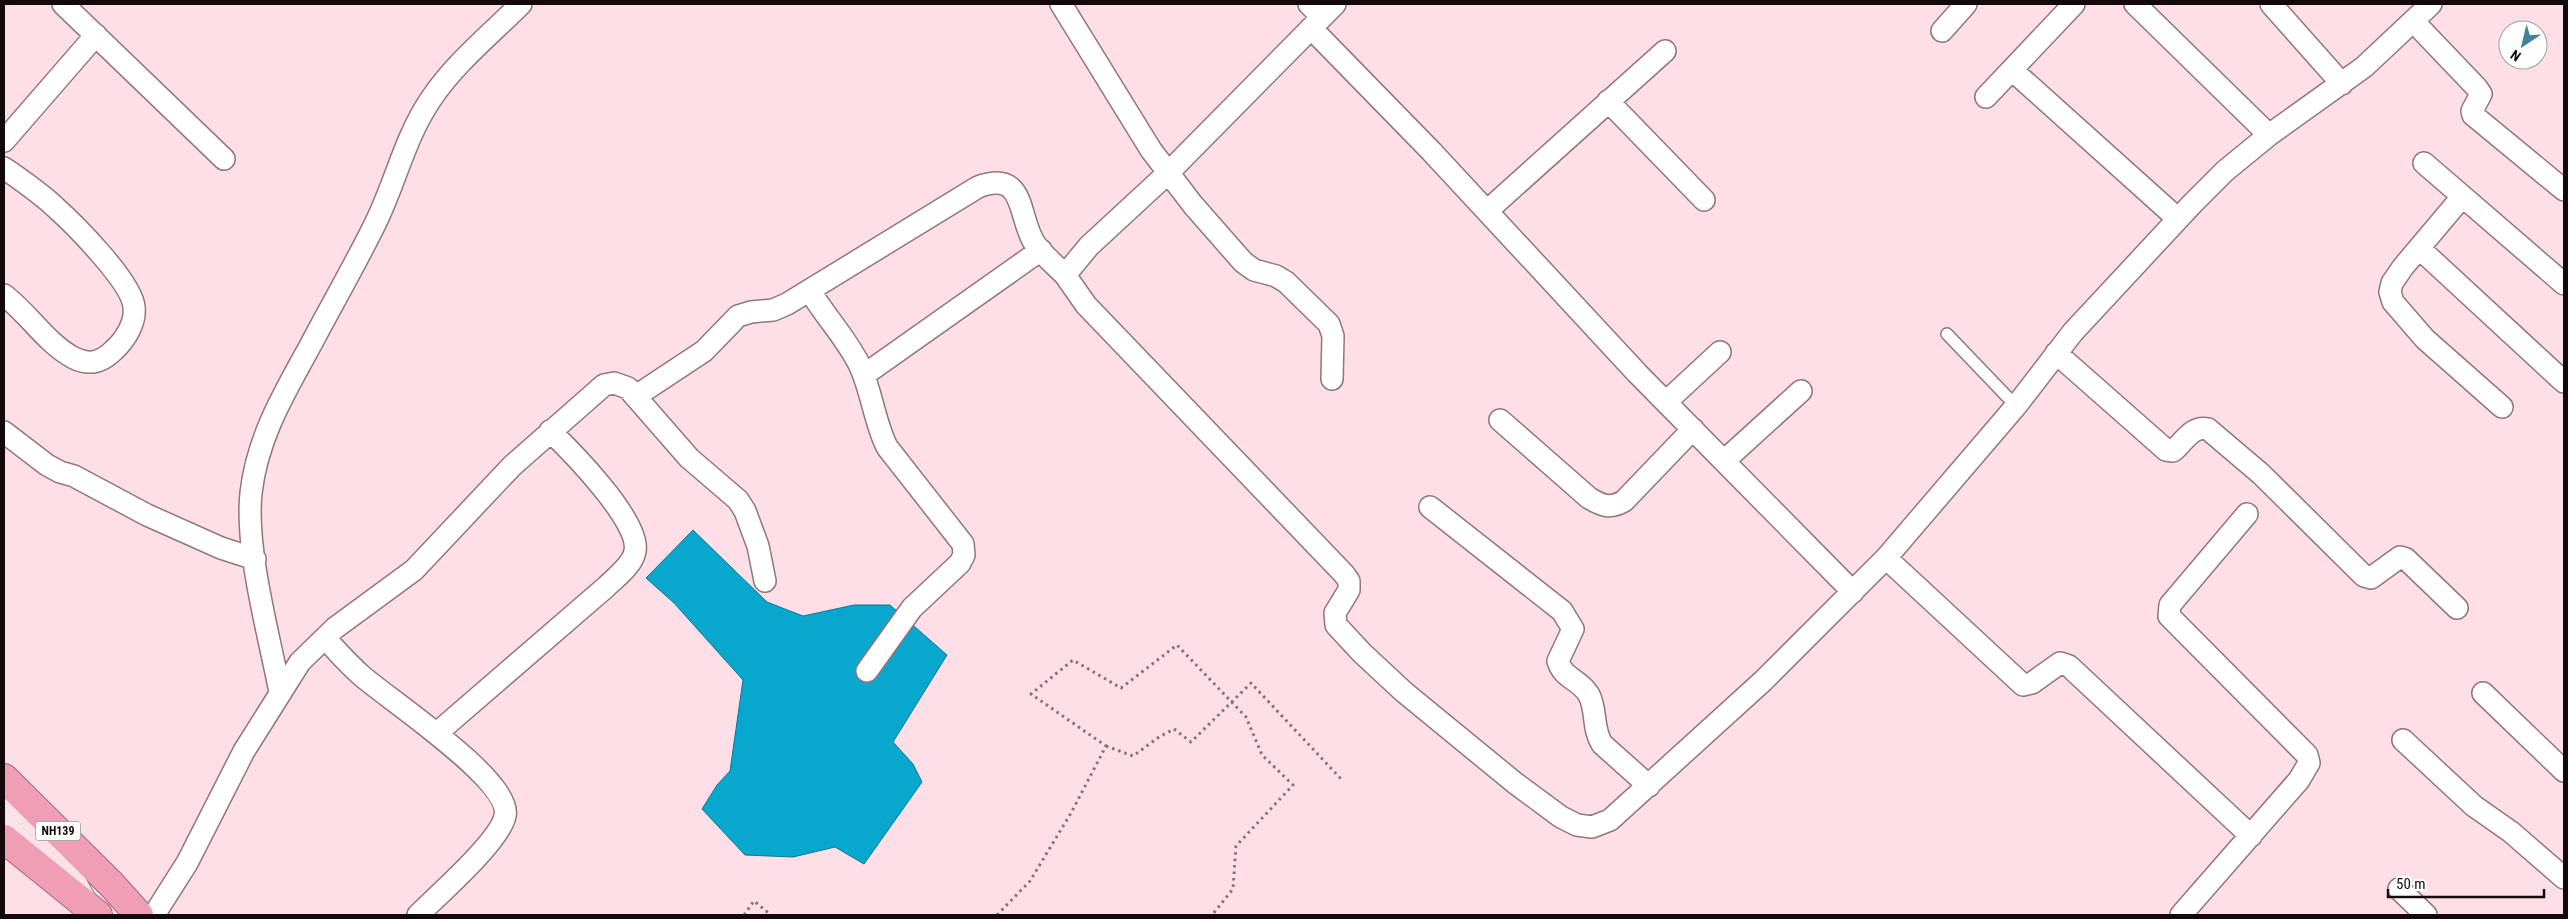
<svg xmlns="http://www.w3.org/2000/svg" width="2568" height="919" viewBox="0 0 2568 919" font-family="'Roboto Condensed',sans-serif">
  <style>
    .water { fill: #08a7ce; stroke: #0b7894 }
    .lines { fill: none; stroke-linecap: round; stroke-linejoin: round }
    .lane-casing { stroke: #92767d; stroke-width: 14 }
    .street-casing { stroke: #92767d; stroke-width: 24 }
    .secondary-casing { stroke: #92767d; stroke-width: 30 }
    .highway-casing { stroke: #a3697a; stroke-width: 30 }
    .path { stroke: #867177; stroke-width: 3; stroke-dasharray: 2.5 4; stroke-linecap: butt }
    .lane { stroke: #fff; stroke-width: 11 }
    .street { stroke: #fff; stroke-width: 21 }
    .secondary { stroke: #fae2e9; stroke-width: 28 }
    .highway { stroke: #f09db6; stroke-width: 28 }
    .labels { text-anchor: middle; stroke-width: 4.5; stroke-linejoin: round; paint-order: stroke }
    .shield { fill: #fff; stroke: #5a5355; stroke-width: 1 }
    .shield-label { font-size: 12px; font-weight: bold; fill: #13090c }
  </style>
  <rect width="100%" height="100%" fill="#fedfe7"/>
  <path class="water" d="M693,530L767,602L803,616L854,605H890L947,655L893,742L913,764L922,782L864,864L835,847L793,857L745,855L702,809L717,785L730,771L743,680L674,603L646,578Z"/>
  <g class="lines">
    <defs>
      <path id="lane" d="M1947,334L2016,406"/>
      <path id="street" d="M63,4L224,159
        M1061,4L1151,150L1193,205L1243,262L1254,270L1276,276L1286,282L1329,324L1333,336L1332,379
        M1309,4L1322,17
        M2135,4L2269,135
        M2271,4L2342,84
        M2414,22L2477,88L2481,94L2472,111L2473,115L2564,190
        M1311,28L1432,152L1637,373L1853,592
        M1942,31L1966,4
        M2012,70L2178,219
        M1986,97L2074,4
        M1608,101L1704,200
        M4,141L96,35
        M2424,163L2564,284
        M4,168C21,180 39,192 55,207C74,224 132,282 134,307C136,323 125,340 114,350C102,362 90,366 74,358C47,344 28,313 4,295
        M2462,197L2403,267L2392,283L2390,292L2393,302L2425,339L2502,407
        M1487,211L1665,51
        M2420,249L2564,382
        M1065,275L1086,305L1344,574L1349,581V590L1335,613L1336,625L1362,653L1404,692L1515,783L1561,817L1577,825L1592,827L1610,820L1763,681L1886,558L2016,406L2073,332L2192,204L2225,171L2269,135L2364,67L2431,4
        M810,291C825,316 846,338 859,364C872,391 874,421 887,447L963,544L964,555L960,563L912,608L867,671
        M2056,353L2166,450L2173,451C2184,442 2192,425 2208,429L2261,474L2364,576L2371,578L2400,557L2406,559L2457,608
        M864,375L1041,250
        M636,396L704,351L738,316L751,312L773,310L787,304L978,187C1027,169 1017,217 1035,244C1043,255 1055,265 1065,275L1089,246L1168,173L1335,4
        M1666,402L1720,352
        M1500,420L1589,498C1603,506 1610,509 1624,501L1693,429
        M4,432L47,465L60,472L74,476L147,515L221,548L255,559
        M1724,461L1801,391
        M1430,507L1562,611L1573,629L1558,661C1563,679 1580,679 1589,695C1597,710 1592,728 1602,744L1649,786
        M1886,558L2023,685L2032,683L2060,663L2069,666L2251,836
        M325,638C337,651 348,664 362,676C388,699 513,781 505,816C500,841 438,895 418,915
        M280,692C269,635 245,549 251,493C257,439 283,395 309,348C331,306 355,265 376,222C396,181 405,137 431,99C455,63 491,34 521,4
        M2483,693L2564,771
        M437,733L606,587C616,577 633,565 635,551C641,522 571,451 550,431
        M2403,740L2474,806L2511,832L2564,878
        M2399,889L2426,915
        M154,915L187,863L244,751L300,662L335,628L414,570L512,466L604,385L614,383L628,388L689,458L738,500L745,511L758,546L765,581
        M2181,915L2299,780L2309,763L2307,755L2169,616L2170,605L2247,514"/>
      <path id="secondary" d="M4,808L63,866L83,903"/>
      <path id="highway" d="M4,778L112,885L139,915
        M4,839L98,915"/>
    </defs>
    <use href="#lane" class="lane-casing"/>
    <use href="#street" class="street-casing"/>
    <use href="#secondary" class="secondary-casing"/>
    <use href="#highway" class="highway-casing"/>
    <path class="path" d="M1106,746L1133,756L1159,737L1174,729L1191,742L1251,683L1342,780
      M744,915L754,901L771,915
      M997,915L1030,881L1071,813L1106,746L1031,694L1073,660L1121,688L1177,645L1246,717L1262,755L1293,785L1236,846L1233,889L1212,915"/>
    <use href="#lane" class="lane"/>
    <use href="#street" class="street"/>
    <use href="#secondary" class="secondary"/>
    <use href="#highway" class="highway"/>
  </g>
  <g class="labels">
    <rect class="shield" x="35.5" y="821.5" width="45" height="19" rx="4"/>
    <g class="shield-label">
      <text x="58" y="835">NH139</text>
    </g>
  </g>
  <rect width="2568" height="919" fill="none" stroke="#13090c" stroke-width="10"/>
  <g transform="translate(2523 45) rotate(215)"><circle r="24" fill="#ffffff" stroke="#a19d9e"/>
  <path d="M0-4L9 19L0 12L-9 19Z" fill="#438196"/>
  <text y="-8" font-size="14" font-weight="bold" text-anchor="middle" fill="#13090c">N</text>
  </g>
  <path d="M2388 889v8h156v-8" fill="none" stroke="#13090c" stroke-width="2.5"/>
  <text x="2396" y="889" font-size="15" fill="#13090c" stroke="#ffffff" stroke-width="4" paint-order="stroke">50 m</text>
</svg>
